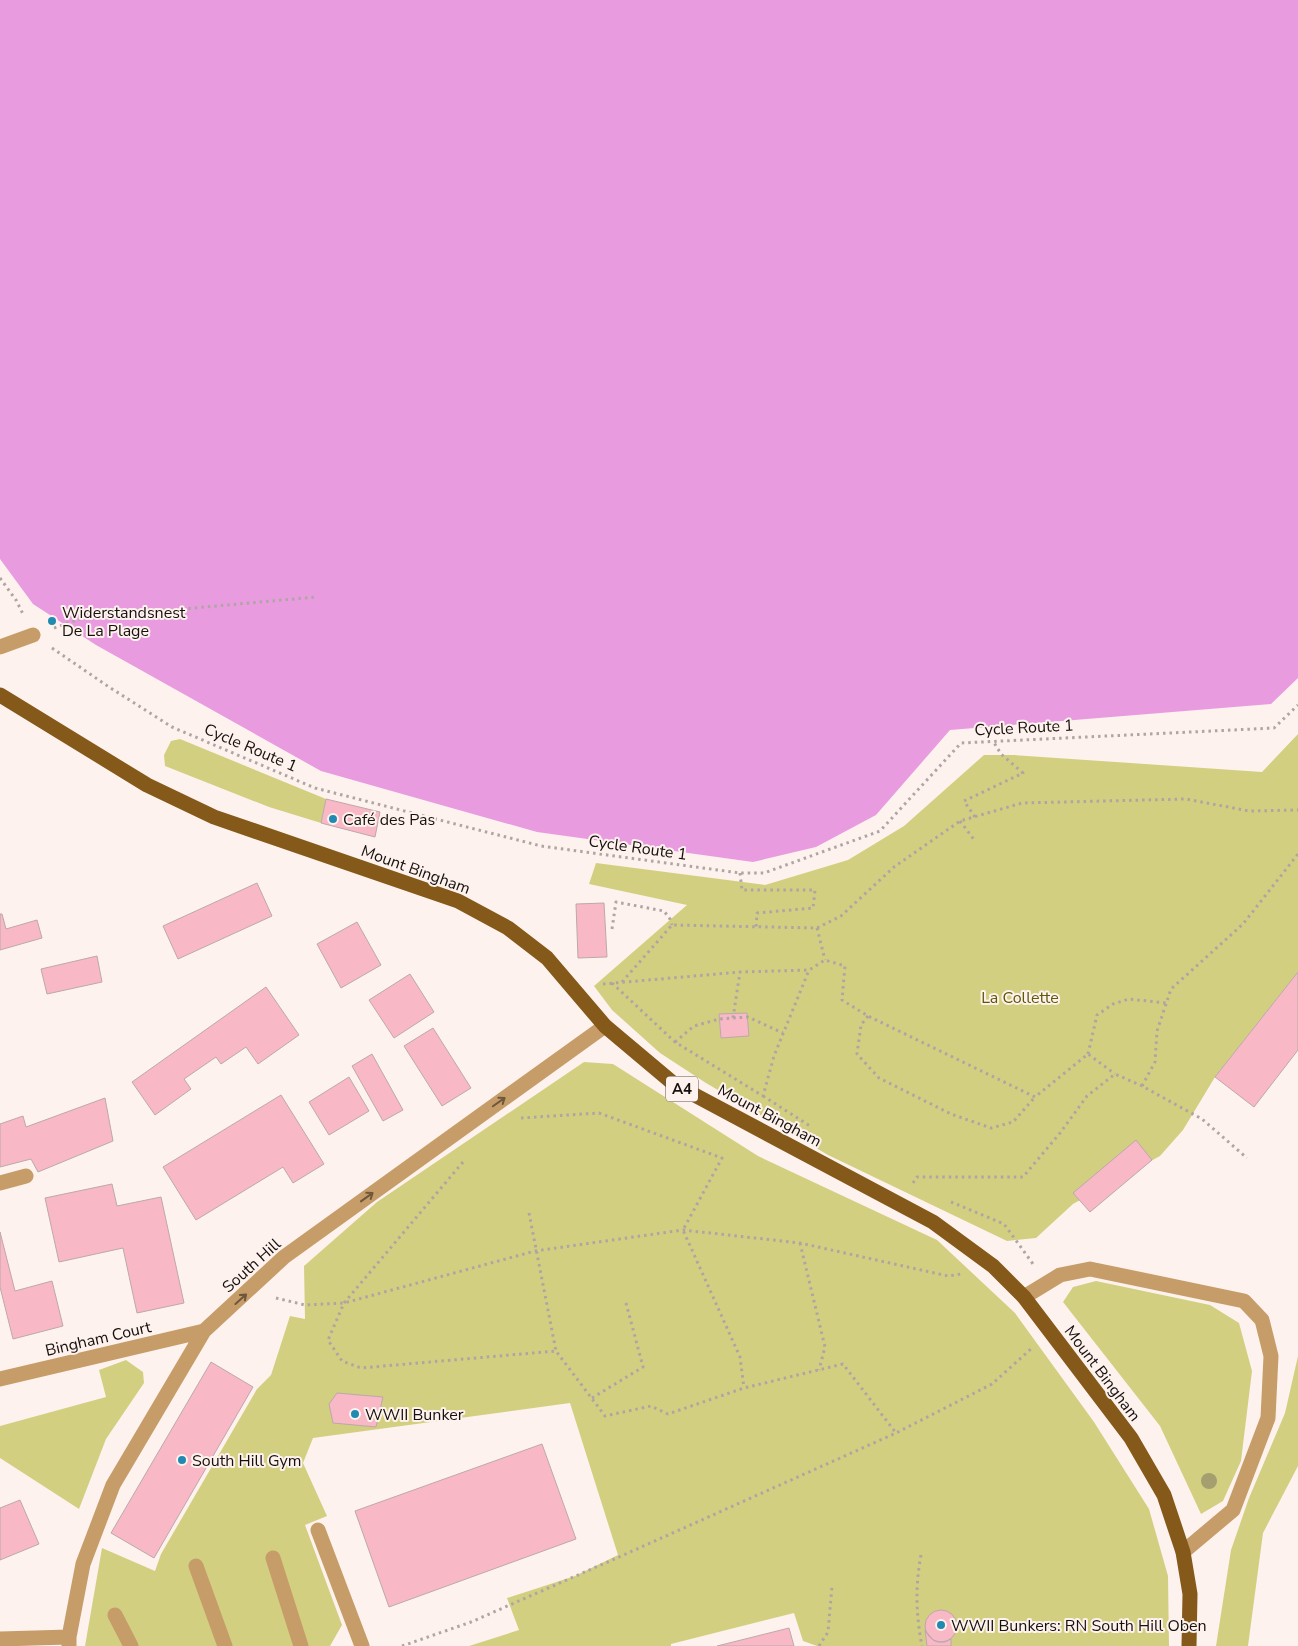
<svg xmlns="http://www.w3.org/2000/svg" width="1298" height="1646" viewBox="0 0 1298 1646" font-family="'Nunito Sans',sans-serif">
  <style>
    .green { fill: #d3cf81 }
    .water { fill: #e99be0 }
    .building { fill: #f8b8c5; stroke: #bca8ac }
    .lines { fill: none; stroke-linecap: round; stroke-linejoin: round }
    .path { stroke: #afa5a2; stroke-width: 3; stroke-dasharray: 2.5 4; stroke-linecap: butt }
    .service { stroke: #c69d68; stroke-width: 15 }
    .minor { stroke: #c69d68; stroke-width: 15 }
    .primary { stroke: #845919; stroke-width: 15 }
    .tree { fill: #a59e6e }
    .oneway { stroke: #6e573b }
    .poi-dot { fill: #208ab1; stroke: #fef2ee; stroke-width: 2 }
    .labels { text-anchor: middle; stroke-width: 4; stroke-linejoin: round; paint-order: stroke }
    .shield { fill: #fef2ee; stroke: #5c5451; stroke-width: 1 }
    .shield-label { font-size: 15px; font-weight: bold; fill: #17110e }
    .poi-label { font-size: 16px; fill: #17110e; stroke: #fef2ee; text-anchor: start }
    .street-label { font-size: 16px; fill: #17110e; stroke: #fef2ee }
    .park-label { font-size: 16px; fill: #5d5906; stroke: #fef2ee }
  </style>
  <rect width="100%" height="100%" fill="#fef2ee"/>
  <path class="green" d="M1298,734V972L1215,1077L1183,1130L1160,1156L1073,1204L1036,1238L1007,1241L828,1155L706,1083L660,1053L612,1010L594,986L687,905L589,884L596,863L765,885L848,860L904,826L984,755H1014L1262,772Z
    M180,739L326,799L321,823L269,807L165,766L164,755L171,741Z
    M584,1062L613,1064L758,1156L937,1240L1015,1313L1094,1422L1149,1509L1168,1576L1169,1646H817L803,1641L794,1613L671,1644V1646H469L519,1630L507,1598L575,1576L618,1555L570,1403L313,1438L303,1463L327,1516L305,1525L342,1625L330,1646H85L102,1548L155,1571L161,1554L257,1389L271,1375L290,1316L305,1319L304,1266L377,1202Z
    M1096,1281L1210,1305L1239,1323L1252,1371L1241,1461L1223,1501L1201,1514L1160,1426L1063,1302L1073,1287Z
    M1298,1356V1466L1263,1533L1248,1646H1216L1231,1550L1249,1498L1285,1413Z
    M126,1360L143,1372L144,1383L106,1439L79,1509L0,1458V1426L106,1397L99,1370Z"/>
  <path class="water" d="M0,0H1298V678L1271,704L950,730L876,815L816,847L753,862L537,832L321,771L96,645L33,604L0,559Z"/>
  <path class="building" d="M326,799L380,812L375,837L321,823Z
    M257,883L272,916L178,959L163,926Z
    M604,903L607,957L578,958L576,904Z
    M0,914H2L6,929L37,920L42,938L0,950Z
    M357,922L381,965L341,988L317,944Z
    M97,956L102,982L47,994L41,969Z
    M1298,972V1050L1254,1107L1215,1077Z
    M410,974L434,1012L394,1038L369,1000Z
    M266,987L299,1035L258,1064L246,1047L221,1064L216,1057L184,1079L191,1089L155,1115L132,1082Z
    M747,1013L749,1036L721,1038L719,1014Z
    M433,1028L471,1088L442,1106L404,1046Z
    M372,1054L403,1110L383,1121L352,1066Z
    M349,1077L369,1111L329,1135L309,1102Z
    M281,1095L324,1164L293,1183L283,1167L196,1220L163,1167Z
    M105,1098L113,1141L38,1172L31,1159L0,1167V1124L23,1116L26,1127Z
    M1136,1140L1152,1160L1090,1212L1073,1193Z
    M112,1184L117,1206L161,1197L184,1303L137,1313L123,1248L59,1262L45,1198Z
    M0,1232L15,1291L52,1281L63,1326L13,1339L0,1287Z
    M211,1362L253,1387L154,1558L111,1533Z
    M337,1393L383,1397L376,1427L333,1423L329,1404Z
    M542,1444L576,1539L389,1607L355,1511Z
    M20,1500L39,1544L0,1560V1508Z
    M925 1626a16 16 0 1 1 32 0a16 16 0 1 1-32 0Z
    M789,1628L794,1646H717Z
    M925,1630L933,1640L938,1642H945L951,1639V1646H927Z"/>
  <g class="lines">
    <path class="path" d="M0,578L16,600L23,614
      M54,628L83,618L316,597
      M52,648L109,687L172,727L315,788L541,846L740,873H764L880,831L961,743L1274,728L1298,705
      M975,817L964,801L1023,773L1001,754L993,741
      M960,821L975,841
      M740,873L742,890H815L813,908L757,913L756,928
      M817,928L825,960
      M612,929L616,902L664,911L670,919L672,925
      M622,982L672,925L817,928L841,916L894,867L960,821L1022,803L1186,799L1249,811L1298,810
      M612,983L675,1042L763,1096L774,1056L809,970
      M603,984L740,972L809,970L825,960L845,966L842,1000L868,1016L1035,1097L1088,1054L1115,1074
      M868,1016L861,1025L857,1054L879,1078L951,1114L991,1128L1013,1122L1035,1097
      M733,1018L740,972
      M675,1042L694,1026L719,1019L748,1017L783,1033
      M1088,1054L1097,1015L1113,1004L1129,999L1166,1003
      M1142,1086L1155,1062L1157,1031L1171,989L1243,924L1298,854
      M763,1096L810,1126
      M521,1118L599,1113L722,1158L683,1230L740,1357L744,1388
      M463,1162L344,1303L328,1340L342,1361L361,1368L556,1351L605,1416L651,1406L668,1414L744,1388L843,1364L896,1433
      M913,1183L917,1177H1023L1060,1133L1087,1096L1115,1074L1142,1086L1202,1119L1247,1158
      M951,1202L1004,1224L1033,1264
      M529,1213L556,1351
      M800,1243L825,1347L819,1370
      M276,1298L305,1305L344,1303L535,1251L683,1230L800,1243L948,1276L961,1274
      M592,1398L643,1367L626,1303
      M921,1555C915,1587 916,1615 922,1646
      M402,1646L471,1622L619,1557L896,1433L992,1384L1032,1348
      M819,1646L828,1632L832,1586"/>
    <path class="service" d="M0,647L33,635
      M318,1530L362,1646
      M273,1558L301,1646
      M196,1566L225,1646
      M115,1615L131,1646"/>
    <path class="minor" d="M0,1183L26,1176
      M1024,1297L1060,1275L1090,1269L1244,1301L1262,1320L1271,1356L1268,1418L1233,1510L1183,1552
      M0,1379L204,1331
      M0,1639L69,1637
      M69,1646V1637L83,1564L113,1485L204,1331L284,1257L605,1026"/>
    <path class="primary" d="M0,695L147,785L214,817L458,901L508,928L547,958L605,1026L674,1084L933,1222L993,1266L1024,1297L1131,1438L1164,1495L1183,1552L1190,1594L1189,1646"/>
  </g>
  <circle class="tree" cx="1209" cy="1481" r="8"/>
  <defs><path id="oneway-shaft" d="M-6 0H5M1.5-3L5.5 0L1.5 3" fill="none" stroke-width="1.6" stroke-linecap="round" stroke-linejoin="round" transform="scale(1.25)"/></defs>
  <g class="oneway">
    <use href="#oneway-shaft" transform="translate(499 1102) rotate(-35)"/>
    <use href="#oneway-shaft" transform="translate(367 1197) rotate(-36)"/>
    <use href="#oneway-shaft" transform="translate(241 1299) rotate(-42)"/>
  </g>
  <g class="poi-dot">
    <circle cx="52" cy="621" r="5"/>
    <circle cx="333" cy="819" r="5"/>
    <circle cx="355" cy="1414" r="5"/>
    <circle cx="182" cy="1460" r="5"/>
    <circle cx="941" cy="1625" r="5"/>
  </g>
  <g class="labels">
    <rect class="shield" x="666" y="1076.5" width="32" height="25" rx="4"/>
    <g class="shield-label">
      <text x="682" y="1094">A4</text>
    </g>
    <g class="poi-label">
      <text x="62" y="618">Widerstandsnest<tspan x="62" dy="18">De La Plage</tspan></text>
      <text x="343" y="825">Café des Pas</text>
      <text x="365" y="1420">WWII Bunker</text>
      <text x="192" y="1466">South Hill Gym</text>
      <text x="951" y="1631">WWII Bunkers: RN South Hill Oben</text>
    </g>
    <g class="street-label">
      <text transform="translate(1024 727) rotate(-3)" y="6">Cycle Route 1</text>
      <text transform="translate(251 747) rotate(23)" y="6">Cycle Route 1</text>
      <text transform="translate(638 847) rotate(8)" y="6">Cycle Route 1</text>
      <text transform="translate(416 869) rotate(20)" y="6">Mount Bingham</text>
      <text transform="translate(770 1115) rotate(28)" y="6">Mount Bingham</text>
      <text transform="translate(251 1265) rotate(-42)" y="6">South Hill</text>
      <text transform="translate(98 1338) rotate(-13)" y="6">Bingham Court</text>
      <text transform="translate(1103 1373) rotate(53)" y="6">Mount Bingham</text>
    </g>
    <g class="park-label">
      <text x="1020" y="1003">La Collette</text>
    </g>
  </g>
</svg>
